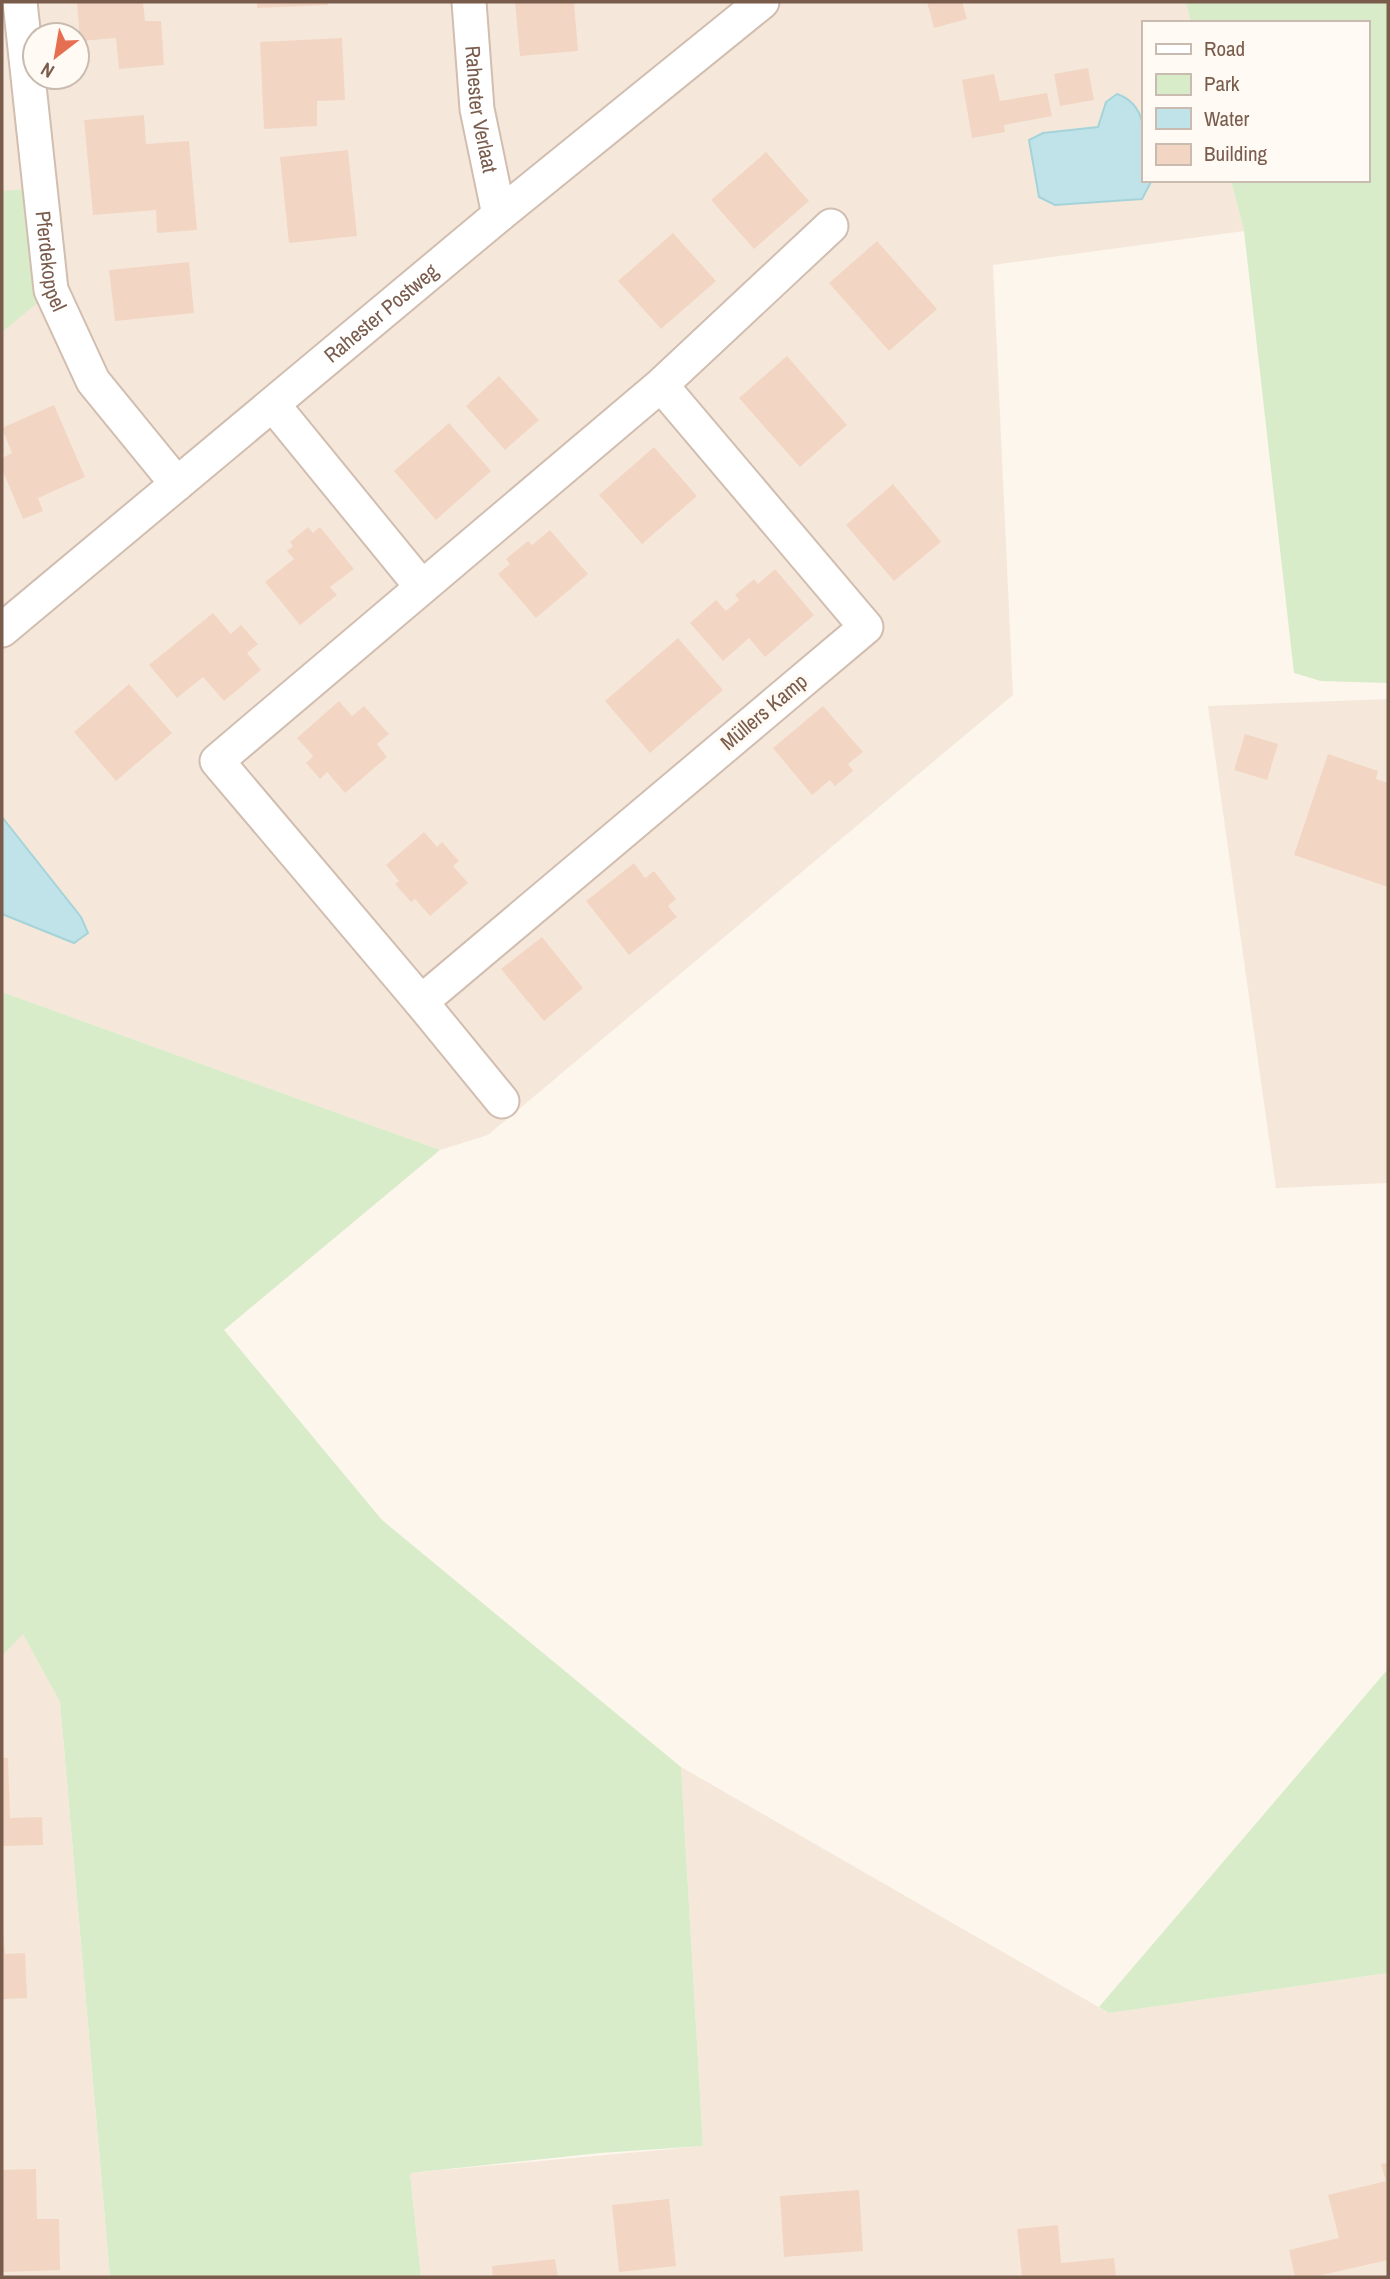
<svg xmlns="http://www.w3.org/2000/svg" width="1390" height="2279" viewBox="0 0 1390 2279" font-family="'Archivo Narrow',sans-serif">
  <style>
    .residential { fill: #f5e8da; fill-rule: evenodd }
    .green { fill: #d8ecc9 }
    .water { fill: #bfe3e8; stroke: #a5d3da; stroke-width: 2 }
    .building { fill: #f3d5c3 }
    .lines { fill: none; stroke-linecap: round; stroke-linejoin: round }
    .street-casing { stroke: #d1beb0; stroke-width: 37 }
    .street { stroke: #fff; stroke-width: 33 }
    .labels { text-anchor: middle; stroke-width: 7; stroke-linejoin: round; paint-order: stroke }
    .street-label { font-size: 21px; fill: #7a5c4d; stroke: #fffaf3 }
  </style>
  <rect width="100%" height="100%" fill="#fdf6ec"/>
  <path class="residential" d="M2,2H1186L1191,23H1143V180H1231L1244,231L993,265L1013,695L488,1135L440,1150L2,992ZM35,35H77V77H35Z
    M1388,699V1183L1276,1188L1208,706Z
    M23,1633L60,1702L110,2277H2V1656Z
    M681,1767L1109,2013L1388,1973V2277H421L410,2173L703,2146Z"/>
  <path class="green" d="M1186,2H1388V683L1321,681L1294,673L1244,231L1231,180H1367V23H1191Z
    M29,189L42,299L2,332V191Z
    M2,992L440,1150L224,1330L382,1520L681,1767L703,2146L600,2153L410,2173L421,2277H110L60,1702L23,1634L2,1656Z
    M1388,1669V1973L1109,2013L1099,2007Z"/>
  <path class="water" d="M1117,94C1153,106 1143,149 1143,180H1152L1142,199L1055,205L1039,197L1029,140L1043,133L1098,127L1106,102Z
    M2,817L81,917L88,933L74,943L2,914Z"/>
  <path class="building" d="M77,2H143L145,21H161L164,65L119,69L116,38L80,41Z
    M257,2H328V5L257,8Z
    M515,2H574L578,51L520,56Z
    M927,2H962L967,19L934,28Z
    M342,38L345,100L317,101V126L264,129L260,42Z
    M1088,68L1094,100L1060,106L1054,74Z
    M994,74L1000,101L1047,93L1052,116L1004,125L1005,132L972,138L962,80Z
    M144,115L146,144L189,141L197,230L157,233L156,210L93,215L84,120Z
    M348,150L357,236L289,243L280,157Z
    M766,152L809,201L754,249L711,200Z
    M673,233L716,281L661,329L618,281Z
    M877,241L937,309L889,351L829,283Z
    M189,262L194,313L115,321L109,270Z
    M787,356L847,425L800,467L739,398Z
    M499,376L539,420L505,450L466,406Z
    M54,405L85,477L38,498L43,511L23,519L2,469V458L12,453L2,428Z
    M449,423L491,471L436,520L394,471Z
    M654,447L697,496L642,544L599,495Z
    M893,484L941,542L894,581L846,525Z
    M308,527L313,533L320,527L354,569L330,587L337,595L300,625L265,582L294,559L287,551L293,546L290,542Z
    M550,530L588,574L536,618L498,574L510,564L506,559L528,541L532,545Z
    M775,569L814,615L765,657L749,638L723,661L690,623L716,600L726,611L739,600L735,595L754,579L758,584Z
    M213,613L231,634L241,625L258,644L247,653L261,670L224,701L203,677L177,698L149,665Z
    M678,638L723,690L650,753L605,701Z
    M129,684L172,733L116,781L74,732Z
    M339,701L352,716L364,706L389,734L377,744L387,757L345,793L327,772L320,779L306,763L313,756L297,738Z
    M823,706L863,752L848,764L853,771L835,786L830,780L812,795L773,748Z
    M1245,734L1278,744L1267,780L1234,770Z
    M1328,754L1378,771L1376,779L1388,783V887L1294,855Z
    M424,832L437,847L442,842L459,861L453,866L468,883L430,916L415,899L411,902L395,884L399,881L386,865Z
    M634,863L645,878L654,871L676,899L668,906L677,917L629,955L586,901Z
    M542,937L583,988L544,1021L501,969Z
    M2,1758H8L10,1818L42,1817L43,1845L2,1846Z
    M2,1922L5,1954L25,1953L27,1998L2,1999Z
    M1388,2163V2260L1313,2277H1295L1289,2250L1339,2238L1328,2195L1386,2181L1381,2164Z
    M36,2169L37,2219H59L60,2270L2,2272V2170Z
    M859,2190L863,2251L784,2257L780,2196Z
    M669,2199L676,2266L619,2272L612,2205Z
    M1058,2225L1061,2263L1114,2258L1116,2277H1022L1017,2229Z
    M555,2259L558,2277H493L492,2266Z"/>
  <g class="lines">
    <defs>
      <g id="street">
        <path id="s1" d="M20,2L51,290L93,381L177,484"/>
        <path id="s2" d="M469,2L477,109L499,215"/>
        <path d="M661,385L866,627L421,1002L217,761L661,385L831,226"/>
        <path d="M274,406L421,586"/>
        <path id="s3" d="M2,630L499,215L762,2"/>
        <path d="M421,1002L502,1101"/>
      </g>
    </defs>
    <use href="#street" class="street-casing"/>
    <use href="#street" class="street"/>
  </g>
  <g class="labels">
    <g class="street-label">
      <text dy="7" stroke="none"><textPath href="#s2" startOffset="108">Rahester Verlaat</textPath></text>
      <text dy="7" stroke="none"><textPath href="#s1" startOffset="261">Pferdekoppel</textPath></text>
      <text dy="7" stroke="none"><textPath href="#s3" startOffset="494">Rahester Postweg</textPath></text>
      <text transform="translate(764 712) rotate(-40)" y="7">Müllers Kamp</text>
    </g>
  </g>
  <rect width="1390" height="2279" fill="none" stroke="#7a5c4d" stroke-width="7"/>
  <rect x="1142" y="21" width="228" height="161" fill="#fffaf3" stroke="#cabbb1" stroke-width="2"/>
  <rect x="1156" y="44" width="35" height="10" fill="#ffffff" stroke="#cabbb1" stroke-width="2"/>
  <text x="1204" y="56" font-size="21" fill="#7a5c4d">Road</text>
  <rect x="1156" y="74" width="35" height="21" fill="#d8ecc9" stroke="#cabbb1" stroke-width="2"/>
  <text x="1204" y="91" font-size="21" fill="#7a5c4d">Park</text>
  <rect x="1156" y="108" width="35" height="21" fill="#bfe3e8" stroke="#cabbb1" stroke-width="2"/>
  <text x="1204" y="126" font-size="21" fill="#7a5c4d">Water</text>
  <rect x="1156" y="144" width="35" height="21" fill="#f3d5c3" stroke="#cabbb1" stroke-width="2"/>
  <text x="1204" y="161" font-size="21" fill="#7a5c4d">Building</text>
  <g transform="translate(56 56) rotate(211)"><circle r="33" fill="#fffaf3" stroke="#cabbb1" stroke-width="2"/>
  <path d="M0-5L12 26L0 18L-12 26Z" fill="#e76f51"/>
  <text y="-10" font-size="19" font-weight="bold" text-anchor="middle" fill="#7a5c4d">N</text>
  </g>
</svg>
